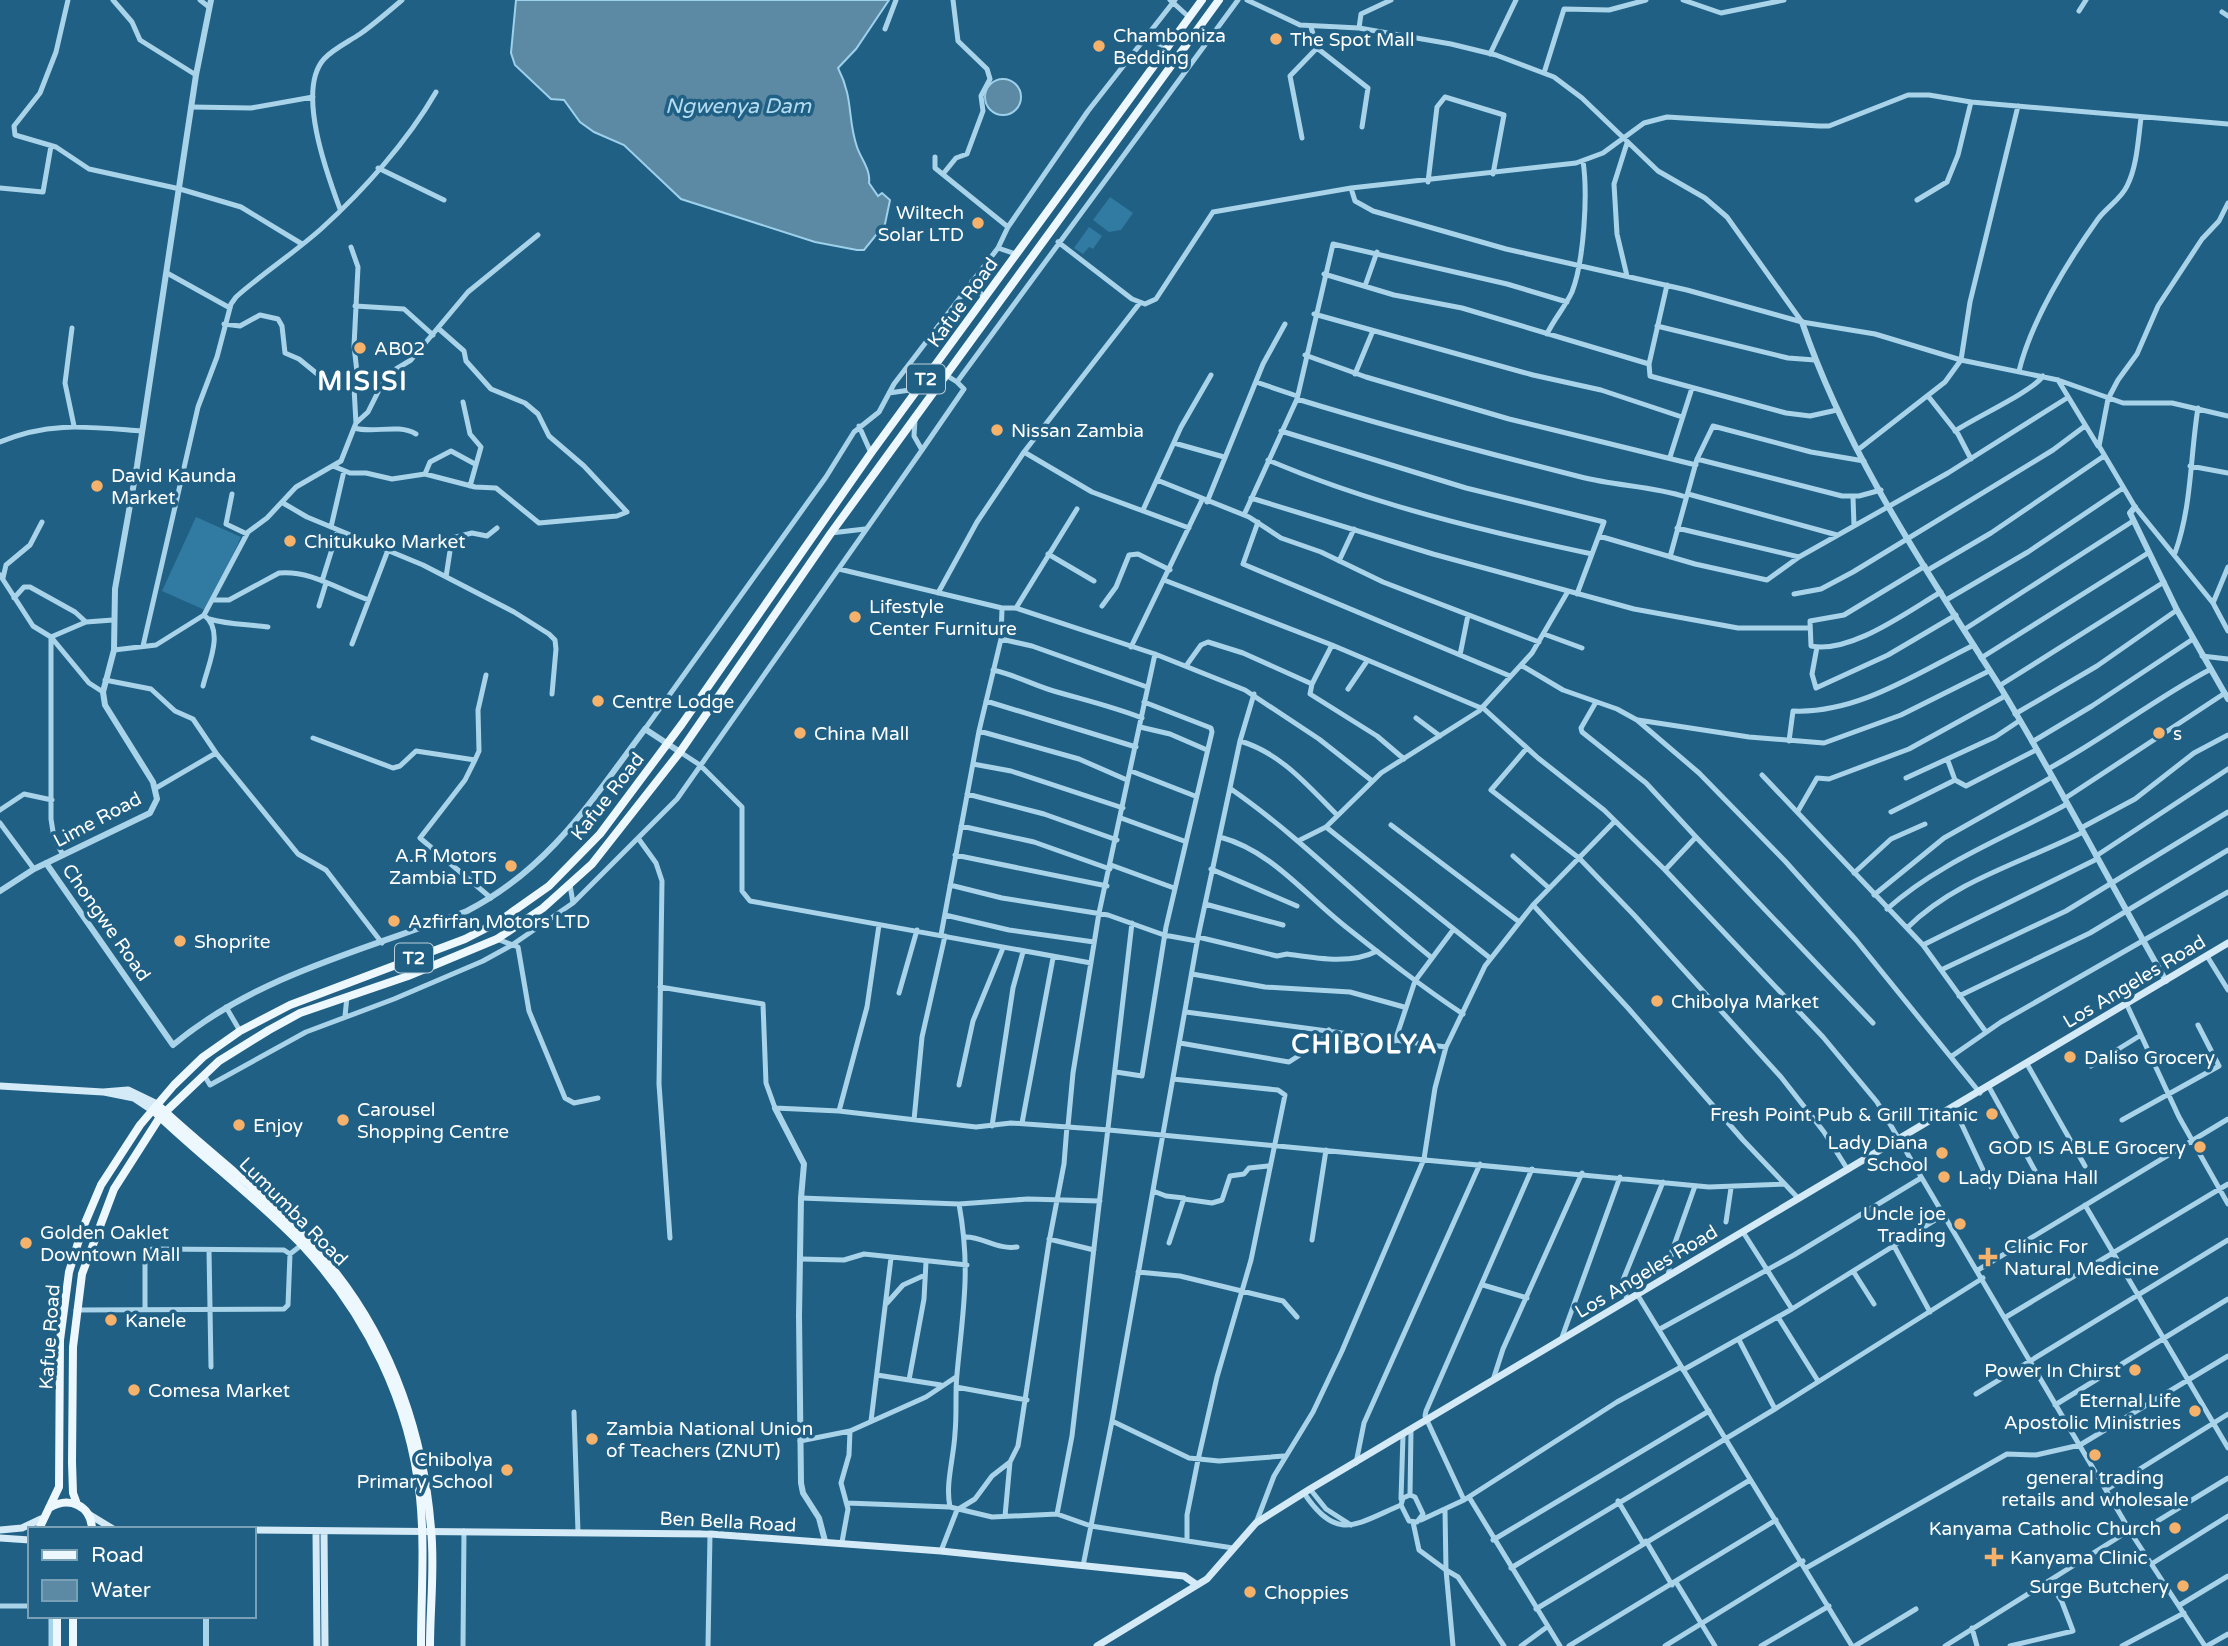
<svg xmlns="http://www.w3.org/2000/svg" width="2228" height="1646" viewBox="0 0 2228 1646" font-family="'Varela Round',sans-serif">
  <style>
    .green { fill: #317aa1 }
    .water { fill: #5c89a3; stroke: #9dd0ea; stroke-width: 2 }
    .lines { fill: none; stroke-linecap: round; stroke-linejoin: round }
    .minor { stroke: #a9d3e9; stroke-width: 5 }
    .tertiary { stroke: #a9d3e9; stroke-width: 6 }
    .secondary { stroke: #d4eaf7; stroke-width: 7 }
    .primary { stroke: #ecf7fe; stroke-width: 8 }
    .poi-dot { fill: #f6b26a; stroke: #216085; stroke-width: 2.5 }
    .labels { text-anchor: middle; stroke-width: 7; stroke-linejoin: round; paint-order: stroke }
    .shield { fill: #216085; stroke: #bccfda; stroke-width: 2 }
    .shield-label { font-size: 18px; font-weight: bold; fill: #fff }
    .poi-label { font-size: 19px; fill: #fff; stroke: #216085; text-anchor: start }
    .street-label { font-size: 19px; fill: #fff; stroke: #216085 }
    .water-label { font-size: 21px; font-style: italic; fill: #b4dcf1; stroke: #216085 }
    .district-label { font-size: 26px; font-weight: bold; letter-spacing: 2px; fill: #fff; stroke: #216085 }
  </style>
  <rect width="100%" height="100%" fill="#216085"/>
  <path class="green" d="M1110,197L1133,213L1121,230L1109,232L1093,220Z
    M1089,227L1102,236L1093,249L1089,247L1083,254L1074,248Z
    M196,517L241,537L207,611L162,591Z"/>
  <path class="water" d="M516,0H889L856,49L838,68C854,99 847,118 857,147C861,159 871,170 869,183L878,196L882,193L890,200L885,224L864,250H857L815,242L681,199L624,145L594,132L580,122L564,100L551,99L515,65L511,53Z
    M985 97a18 18 0 1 1 36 0a18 18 0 1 1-36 0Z"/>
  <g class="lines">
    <path class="minor" d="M68,0L56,52L40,93L14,126L15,135L56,147L89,169L180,189L241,207L302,244
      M113,0L132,22L140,40L196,75
      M200,0L209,7
      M1170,0L1190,18
      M1247,0L1300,25L1359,28L1451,44L1496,55L1554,77L1582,98L1658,171L1705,198L1727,217L1802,322
      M1683,0L1721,13L1784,0
      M2079,11L2086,0
      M2222,12L2228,16
      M1359,28L1361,14L1391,0
      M885,29L896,0
      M1147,35L1166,49
      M1317,48L1368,88L1362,127
      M1490,54L1516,0
      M1544,73L1564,9L1609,10L1646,0
      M191,107L251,108L313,97
      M1302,138L1290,76L1317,48L1311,27
      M1627,143L1614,184L1617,234L1627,276
      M935,157V168L1008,227
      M378,168L444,200
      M943,174L956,158L967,154L983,111L981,96L990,79L987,69L958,41L953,0
      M1428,182L1437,107L1445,97L1504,115L1493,174
      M0,188L43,192L51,146
      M1351,188L1355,201L1373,211L1506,249L1687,290L1802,322L1875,334L1961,360L2058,380L2123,403H2172L2228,416
      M1917,200L1947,182L1958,155L1971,102
      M2228,203L2219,221L2202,239L2158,306L2137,354L2118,380L2108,399L2099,446L2135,507L2213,603L2228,631
      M340,209C327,174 296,90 324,59C333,49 348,42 360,34C374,24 388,12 402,0
      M1058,242L1132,299L1145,304L1156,299L1213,212L1351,188L1576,163L1603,153L1644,123L1667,117L1819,126H1829L1908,95H1929L1971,102L2228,124
      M351,247L358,267L354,346L358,381L354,388
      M998,248L1016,254
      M167,273L230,308
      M1324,274L1394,295L1462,308L1649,364
      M972,281L984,298
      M1667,285L1649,364L1650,376L1786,413L1810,416L1837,410
      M1365,286L1377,252
      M355,306L404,309L433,335
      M1314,314L1533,375L1601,390L1682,417
      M224,324L240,326L260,315L278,319L282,326L285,353L299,359L321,377L354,388L356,423
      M1657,326L1788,358L1815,360
      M72,328L65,383L74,426
      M1547,334C1554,319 1565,307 1572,292C1584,261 1588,194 1583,161
      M1305,355L1366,377L1509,419L1696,465
      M2019,371C2031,321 2068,261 2098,219C2107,207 2121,199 2127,186C2137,166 2138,141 2141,118
      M1355,374L1372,333
      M946,375L957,382L1238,0
      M2058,380L2098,446
      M1256,382L1297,396
      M889,393L917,389
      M1928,396L1958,434L1971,459
      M1297,399C1391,428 1486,453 1581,477C1616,486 1653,486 1686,497
      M463,402L470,434L481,447L470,486
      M859,426L871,453
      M354,428C375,434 397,423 416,434
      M1281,431L1466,488L1604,522L1577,594
      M1955,431C1976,417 2033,391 2043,376
      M0,442C50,421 89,427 142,431
      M1174,443L1224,457
      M1859,449L1945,382L1961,360L1970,302L2018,106
      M922,450L964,389L957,382
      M1024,452L1092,492L1189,528
      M1670,457L1692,388
      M1697,459L1842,496H1859L1881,490
      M1268,460C1371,504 1483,531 1592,554
      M333,466L350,473H366L392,479L425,474L475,487L496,488L539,523L617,516L627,512L584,466L549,436L538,414L525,403L491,389L466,361L464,351L439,329
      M2190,466L2228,473
      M425,474L430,462L451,451L475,464
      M1157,480L1249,517L1281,538L1321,552L1383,582L1539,642
      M232,494L226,524L247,534
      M1688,494L1837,535
      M1853,497L1854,526
      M1251,498L1433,554L1634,609L1738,628H1810
      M1207,502L1263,364L1285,324
      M283,503L307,517L423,565L514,612L549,634L555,640L556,649L552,694
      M1143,510L1181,427L1211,375
      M1244,515L1297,399L1333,244L1507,284L1567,302
      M1258,522L1243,564L1510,676
      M331,527L344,471
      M1677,528L1799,557
      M831,533L865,529
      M1599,536L1695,564L1767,580L1799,557L1948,473L2067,398
      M2175,553C2192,506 2190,457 2198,408
      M1048,554L1094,581
      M1670,557L1697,459L1713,426L1811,452L1864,461
      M1339,561L1354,529
      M1925,566L1844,615L1810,621L1811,646C1851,654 1908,611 1941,592
      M839,569L1002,608H1016L1155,654L1245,690L1319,739L1371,780
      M1928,570L1991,533L2104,456
      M0,575L33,626L51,637V819L54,838L63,855
      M446,577L452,538L472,533L487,536L497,528
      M3,578L6,565L30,545L42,522
      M1164,580L1332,645L1481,708
      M322,581L338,530
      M938,593L977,522L1024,452L1139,304
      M1794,594L1821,589L1853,572L2053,450L2085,426
      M14,598L24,587H30L75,612L86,622
      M214,600H229L279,573C311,570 339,590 369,600
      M1946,600L2028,552L2123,488
      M2213,603L2228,567
      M319,606L326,583
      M1102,606L1116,587L1129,555L1138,554L1170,570
      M1016,608L1077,509
      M209,619C230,625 247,624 268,627
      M1965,629L2133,521
      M1544,634L1582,648
      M1001,639L1032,646L1147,687
      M352,644L388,550
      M143,646L198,407L217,357L231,304L236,297C263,273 294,253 321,229C363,191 407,142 436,92
      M1131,647L1202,500
      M1817,647L1812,674L1816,688L1888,655L1956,615
      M114,650L156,645L204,615L248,532L267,518L296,487L341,461L356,423L368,412L381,386L396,369L411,360L468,292L538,235
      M1460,655L1468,615
      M2202,656L2228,659
      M1981,658L2148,553
      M1521,665L1563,690L1617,709L1637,720L1699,773L1785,861L1856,940L1980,1093
      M1186,666L1201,645L1208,642L1243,653L1312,684L1310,694L1377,736L1404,759
      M993,670C1016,675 1035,686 1057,692C1085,700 1114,707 1142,718
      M105,680L151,689L175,711L193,719L216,753L298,854L326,870L382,943
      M1312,684L1332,645
      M203,686C208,665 225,631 204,615
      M1999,686L2164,582
      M1348,689L1367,661
      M103,692L89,683L51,637L86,622L113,620
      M986,701L1136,747
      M1596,702L1581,728L1582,732L1646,783L1696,837
      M1482,707L1538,758L1604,810L1665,870L1823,1037L1877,1102L2133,1536L2205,1646
      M2015,714L2097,666L2177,610
      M1416,718L1440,736
      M1638,720L1749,737L1824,743L1901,715L1989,671
      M1140,727L1170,734L1207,750
      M645,729L826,477L854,432L879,412L894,384L998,248L1008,227L1088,111L1175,0
      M979,731L1079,759L1127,780
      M313,738L393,768L400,766L416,751L475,760L479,751L478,710L486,675
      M1240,741C1281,753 1308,786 1337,815
      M1789,741L1793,711C1858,714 1917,673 1974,645
      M2032,742L2092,706L2193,639
      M1527,748L1491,790L1579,858L1634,915L1781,1077L1824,1132L1848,1170
      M680,752L700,765L742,807V891L750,901L1091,963
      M475,760L465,780L420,838L491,898
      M1948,761L1955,780L1966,786L2036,750
      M973,764L1011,771L1123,808
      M2048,769C2104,739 2154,699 2211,669
      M1131,771L1195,796
      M1762,775L1923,945L1986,1032
      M1906,778L1995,737L2019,721
      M156,788L216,753
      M1231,789C1303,839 1363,903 1432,958
      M967,794L1044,814L1117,840
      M2064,799L2225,693
      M0,810L24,794L52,800
      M1798,811L1817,778L1829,779L1909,749L2005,696
      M1891,812L1955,780
      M1121,818L1184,841
      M0,823L34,869
      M1391,825L1518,921
      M961,826L1034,842L1110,869
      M1326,827L1490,958
      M2081,828L2135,799L2194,753L2228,735
      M1220,837C1272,851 1305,895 1346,927C1384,957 1422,987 1463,1014
      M638,838L656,863L662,881L659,1084L670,1238
      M1300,840L1326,827L1381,773L1479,711L1532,653L1567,593
      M955,855L1107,886
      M1513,856L1549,888
      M2096,856L2228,769
      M1111,865L1174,888
      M1211,869L1297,906
      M1665,870L1696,837L1873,1023
      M1854,873L1891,839L1925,824
      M570,885L573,903
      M950,885L1002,898L1108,915L1164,935L1197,941
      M1874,895L1944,838L2052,777
      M1205,904L1283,925
      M1533,905L1628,1008L1743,1140L1799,1199
      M1887,909C1938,863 2007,837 2067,804
      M945,915L1009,930L1094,942
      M1907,928C1955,880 2024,862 2083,832
      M941,935L979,731L1001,639L1002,608
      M1198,937L1277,956L1287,954C1315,958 1351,965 1377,951
      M497,939L518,947L529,1011L565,1098L574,1103L598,1098
      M1923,945L2097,859
      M2207,956L2228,990
      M1941,970L2066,911L2228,812
      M1192,974L1265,987L1350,992L1404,1007
      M660,987L763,1004L766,1083L775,1108L839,1111L976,1127L1011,1123L1109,1130L1709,1187L1784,1184
      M899,993L917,930
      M1959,996L2090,933L2228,850
      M2127,1005L2179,1117L2228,1204
      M226,1007L240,1031
      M1186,1012L1446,1047
      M345,1016L347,997
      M1395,1041L1415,981L1453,930
      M1180,1043L1289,1062L1323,1040L1329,1030
      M1952,1056L2001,1022L2228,892
      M2027,1064L2085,1166
      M2091,1066L2141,1035
      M1116,1072L1142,1076L1166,927L1212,732L1211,728L1144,702
      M204,1075L210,1085L306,1032L394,999L483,961L512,945L573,903L677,799L922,450L914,436L915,419
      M1173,1079L1278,1090L1285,1095L1251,1260L1217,1377L1198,1460L1187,1515V1541
      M959,1085L973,1021L1003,948
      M1989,1087L2038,1176
      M1954,1108L1991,1187
      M839,1111L867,1007L879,925
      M914,1120L922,1037L945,936
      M2122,1120L2219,1066L2198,1025
      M1022,1123L1053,958
      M992,1126L1013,988L1023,952
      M1068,1126L1073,1073L1099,913L1155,654
      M1153,1191L1166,1196L1184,1198L1169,1243
      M801,1198L959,1204L1028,1199L1100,1201
      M1184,1199L1212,1203L1222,1200L1230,1176L1244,1174L1249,1168L1268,1166
      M2085,1205L2228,1448
      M1726,1222L1731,1188
      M1743,1232L1792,1309
      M966,1237C983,1237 998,1250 1017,1247
      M1049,1239L1094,1250
      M1312,1240L1326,1150
      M1894,1246L1930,1312
      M209,1250L211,1367
      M801,1259L844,1260L864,1254L967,1265
      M1978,1270L2228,1119
      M1853,1271L1874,1304
      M1138,1272L1180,1276L1283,1301L1297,1317
      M1668,1276L1672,1251L1695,1186
      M1483,1285L1527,1298
      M1637,1294L1852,1646
      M1627,1301L1623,1280L1663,1182
      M887,1303L903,1285L925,1275
      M145,1309V1255L152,1249L284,1250L290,1254L304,1243
      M76,1310L284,1309L288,1305L290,1254
      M1778,1317L1818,1381
      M2006,1317L2228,1184
      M1660,1329L1794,1255L1921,1178
      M1561,1340L1620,1177
      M1739,1340L1775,1409
      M1683,1370L1792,1309L1945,1214
      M877,1375L941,1385
      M909,1380L924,1299L926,1262
      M1493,1380L1503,1349L1582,1173
      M956,1387L1027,1400
      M1976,1394L2228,1240
      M2055,1405L2228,1299
      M574,1412L578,1532
      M871,1421L891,1258
      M1112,1421L1189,1458L1219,1461L1284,1456
      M800,1441L850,1431L926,1397L956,1377
      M1356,1463L1364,1423L1480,1164
      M1310,1489L1326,1509L1351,1525
      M2106,1490L2228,1414
      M1304,1493C1337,1543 1356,1524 1401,1505L1403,1498L1410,1495L1415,1497L1423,1514L1417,1522L1409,1521L1401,1505
      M1410,1495L1411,1430
      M1469,1497L1560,1646
      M1401,1499L1403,1435
      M1464,1500L1425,1416L1426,1411L1532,1169
      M1618,1501L1643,1543
      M847,1503L950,1507L992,1517L1057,1514L1091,1526L1233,1548
      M950,1507C945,1484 954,1457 955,1433C957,1413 955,1393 957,1374C963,1309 971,1270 959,1204
      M1445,1510L1446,1570L1458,1577L1504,1646
      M1057,1514L1072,1436L1132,923
      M1005,1516L1010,1462
      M1421,1520L1464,1500L1617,1402L1681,1367
      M1413,1522L1419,1550L1446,1570L1453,1646
      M1256,1523L1274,1476L1313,1412L1342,1351L1424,1159L1435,1088L1446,1047L1485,966L1533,905L1615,821
      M2133,1536L2228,1478
      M1493,1540L1709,1411
      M1646,1541L1672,1585
      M842,1542L848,1509L841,1483L849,1455L850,1431
      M941,1551L957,1510L975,1499L992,1476L1010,1462L1018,1446L1049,1242L1064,1164L1067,1126
      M2153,1563L2228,1516
      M1083,1566L1112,1421L1198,937L1240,741L1254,694
      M1511,1568L1775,1409L1983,1278
      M1806,1568L2007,1454L2036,1455L2080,1445L2228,1356
      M1676,1582L1715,1646
      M2180,1605L2228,1576
      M0,1606H30
      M1536,1609L1750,1480
      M1972,1628L1977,1646
      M51,1646V1616
      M463,1646L464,1531
      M708,1646L710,1534
      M1521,1646L1547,1627
      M1569,1646L1776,1520
      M1665,1646L1803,1561
      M1761,1646L1829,1606
      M1855,1646L1916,1609
      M1945,1646L2130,1530
      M2010,1646L2073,1631L2062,1602L2049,1581
      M2122,1646L2184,1613
      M2207,1646L2228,1634"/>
    <path class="tertiary" d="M1802,322C1846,452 1926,570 1999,685C2058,782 2110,883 2166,981
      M2135,507L2130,513L2177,610L2228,699
      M46,863L173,1045C257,975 367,949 467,911C550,868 591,801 645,729L680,752
      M0,891L34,869L150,813L157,799L153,782L105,705L103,692L114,650L115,589L137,466L196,75L211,0
      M775,1108L804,1164L801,1198L799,1316L801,1483L803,1493L819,1518L825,1541
      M206,1616V1646"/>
    <path class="secondary" d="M0,1086L103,1092L128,1090L157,1104
      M104,1092L134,1098L152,1110
      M90,1515L113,1529
      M0,1530L22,1528L41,1519
      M254,1530L710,1534L941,1551L1184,1576L1197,1585
      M316,1531L317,1646
      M324,1531L325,1646
      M0,1538L30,1540
      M1097,1646L1207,1579L1256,1523L1310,1489L2228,943"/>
    <path class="primary" d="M161,1108C219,1162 287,1210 336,1273C393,1346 424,1437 431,1529C435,1567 430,1607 430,1646
      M157,1114C204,1159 258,1199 303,1246C367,1315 410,1403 420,1497C425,1546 421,1597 421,1646
      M77,1504L73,1493L72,1462L73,1347L82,1274L114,1189L160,1117L219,1061L269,1030L300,1013L408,976L497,939L543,908L592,864L680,752L831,533L1219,0
      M49,1508C69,1496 91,1505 92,1529
      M39,1529L59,1487L60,1340L69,1272L82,1230L101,1185L140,1125L174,1085L203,1057L240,1031L290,1005L465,939L498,922L549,886L600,834L682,724L871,453L1202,0
      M57,1616V1646
      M73,1616V1646"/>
  </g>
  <g class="poi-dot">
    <circle cx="1276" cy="39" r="7"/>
    <circle cx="1099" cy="46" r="7"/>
    <circle cx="978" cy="223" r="7"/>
    <circle cx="360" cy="348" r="7"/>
    <circle cx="997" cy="430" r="7"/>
    <circle cx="97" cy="486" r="7"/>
    <circle cx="290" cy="541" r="7"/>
    <circle cx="855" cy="617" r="7"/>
    <circle cx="598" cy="701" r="7"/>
    <circle cx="800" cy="733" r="7"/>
    <circle cx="2159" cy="733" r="7"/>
    <circle cx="511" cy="866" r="7"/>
    <circle cx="394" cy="921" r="7"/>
    <circle cx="180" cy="941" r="7"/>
    <circle cx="1657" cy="1001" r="7"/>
    <circle cx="2070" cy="1057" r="7"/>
    <circle cx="1992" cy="1114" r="7"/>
    <circle cx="343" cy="1120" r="7"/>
    <circle cx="239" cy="1125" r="7"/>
    <circle cx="2200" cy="1147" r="7"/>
    <circle cx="1942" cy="1153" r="7"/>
    <circle cx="1944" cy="1177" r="7"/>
    <circle cx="1960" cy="1224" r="7"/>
    <circle cx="26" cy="1243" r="7"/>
    <path d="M1984.5 1246.5h7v7h7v7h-7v7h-7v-7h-7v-7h7z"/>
    <circle cx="111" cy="1320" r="7"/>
    <circle cx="2135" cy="1370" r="7"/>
    <circle cx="134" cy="1390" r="7"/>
    <circle cx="2195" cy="1411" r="7"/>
    <circle cx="592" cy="1439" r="7"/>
    <circle cx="2095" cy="1455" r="7"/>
    <circle cx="507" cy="1470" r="7"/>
    <circle cx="2175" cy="1528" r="7"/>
    <path d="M1990.5 1546.5h7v7h7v7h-7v7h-7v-7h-7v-7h7z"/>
    <circle cx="2183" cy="1586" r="7"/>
    <circle cx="1250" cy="1592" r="7"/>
  </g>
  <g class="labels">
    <g class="shield">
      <rect x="907" y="364.5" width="38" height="29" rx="5"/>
      <rect x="395" y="943.5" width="38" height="29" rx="5"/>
    </g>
    <g class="shield-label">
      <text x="926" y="385">T2</text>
      <text x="414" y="964">T2</text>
    </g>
    <g class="poi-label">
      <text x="1113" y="42">Chamboniza<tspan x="1113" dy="22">Bedding</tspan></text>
      <text x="1290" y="46">The Spot Mall</text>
      <text x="964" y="219" text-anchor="end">Wiltech<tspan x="964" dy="22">Solar LTD</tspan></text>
      <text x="374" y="355">AB02</text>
      <text x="1011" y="437">Nissan Zambia</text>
      <text x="111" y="482">David Kaunda<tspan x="111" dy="22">Market</tspan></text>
      <text x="304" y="548">Chitukuko Market</text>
      <text x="869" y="613">Lifestyle<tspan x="869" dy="22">Center Furniture</tspan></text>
      <text x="612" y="708">Centre Lodge</text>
      <text x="814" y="740">China Mall</text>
      <text x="2173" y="740">s</text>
      <text x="497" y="862" text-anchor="end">A.R Motors<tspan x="497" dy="22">Zambia LTD</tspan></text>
      <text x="408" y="928">Azfirfan Motors LTD</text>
      <text x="194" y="948">Shoprite</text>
      <text x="1671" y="1008">Chibolya Market</text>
      <text x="2084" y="1064">Daliso Grocery</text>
      <text x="357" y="1116">Carousel<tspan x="357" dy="22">Shopping Centre</tspan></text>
      <text x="1978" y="1121" text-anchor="end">Fresh Point Pub &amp; Grill Titanic</text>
      <text x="253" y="1132">Enjoy</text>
      <text x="1928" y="1149" text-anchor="end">Lady Diana<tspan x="1928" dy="22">School</tspan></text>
      <text x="2186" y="1154" text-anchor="end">GOD IS ABLE Grocery</text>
      <text x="1958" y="1184">Lady Diana Hall</text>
      <text x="1946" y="1220" text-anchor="end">Uncle joe<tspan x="1946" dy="22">Trading</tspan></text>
      <text x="40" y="1239">Golden Oaklet<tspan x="40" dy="22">Downtown Mall</tspan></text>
      <text x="2004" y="1253">Clinic For<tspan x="2004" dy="22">Natural Medicine</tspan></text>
      <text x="125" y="1327">Kanele</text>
      <text x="2121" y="1377" text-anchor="end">Power In Chirst</text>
      <text x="148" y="1397">Comesa Market</text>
      <text x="2181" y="1407" text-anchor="end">Eternal Life<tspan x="2181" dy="22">Apostolic Ministries</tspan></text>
      <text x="606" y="1435">Zambia National Union<tspan x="606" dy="22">of Teachers (ZNUT)</tspan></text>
      <text x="493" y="1466" text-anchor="end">Chibolya<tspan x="493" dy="22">Primary School</tspan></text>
      <text x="2095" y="1484" text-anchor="middle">general trading<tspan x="2095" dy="22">retails and wholesale</tspan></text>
      <text x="2161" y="1535" text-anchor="end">Kanyama Catholic Church</text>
      <text x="2010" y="1564">Kanyama Clinic</text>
      <text x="2169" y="1593" text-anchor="end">Surge Butchery</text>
      <text x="1264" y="1599">Choppies</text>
    </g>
    <g class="street-label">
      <text transform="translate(962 302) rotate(-54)" y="7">Kafue Road</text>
      <text transform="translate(607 796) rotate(-52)" y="7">Kafue Road</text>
      <text transform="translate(97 819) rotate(-28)" y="7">Lime Road</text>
      <text transform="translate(107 922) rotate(55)" y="7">Chongwe Road</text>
      <text transform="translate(2134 981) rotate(-31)" y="7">Los Angeles Road</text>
      <text transform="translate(294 1211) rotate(45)" y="7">Lumumba Road</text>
      <text transform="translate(1646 1271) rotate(-31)" y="7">Los Angeles Road</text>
      <text transform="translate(49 1337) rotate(-86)" y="7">Kafue Road</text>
      <text transform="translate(728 1521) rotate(3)" y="7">Ben Bella Road</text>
    </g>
    <g class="water-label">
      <text x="738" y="113">Ngwenya Dam</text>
    </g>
    <g class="district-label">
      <text x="363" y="390">MISISI</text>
      <text x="1365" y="1053">CHIBOLYA</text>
    </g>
  </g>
  <rect x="28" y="1527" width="228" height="91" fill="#216085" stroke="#7aa0b6" stroke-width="2"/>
  <rect x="42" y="1550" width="35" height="10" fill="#ecf7fe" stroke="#7aa0b6" stroke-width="2"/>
  <text x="91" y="1562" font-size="21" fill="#ffffff">Road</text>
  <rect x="42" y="1580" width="35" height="21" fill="#5c89a3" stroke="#7aa0b6" stroke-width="2"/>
  <text x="91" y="1597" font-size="21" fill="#ffffff">Water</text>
</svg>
